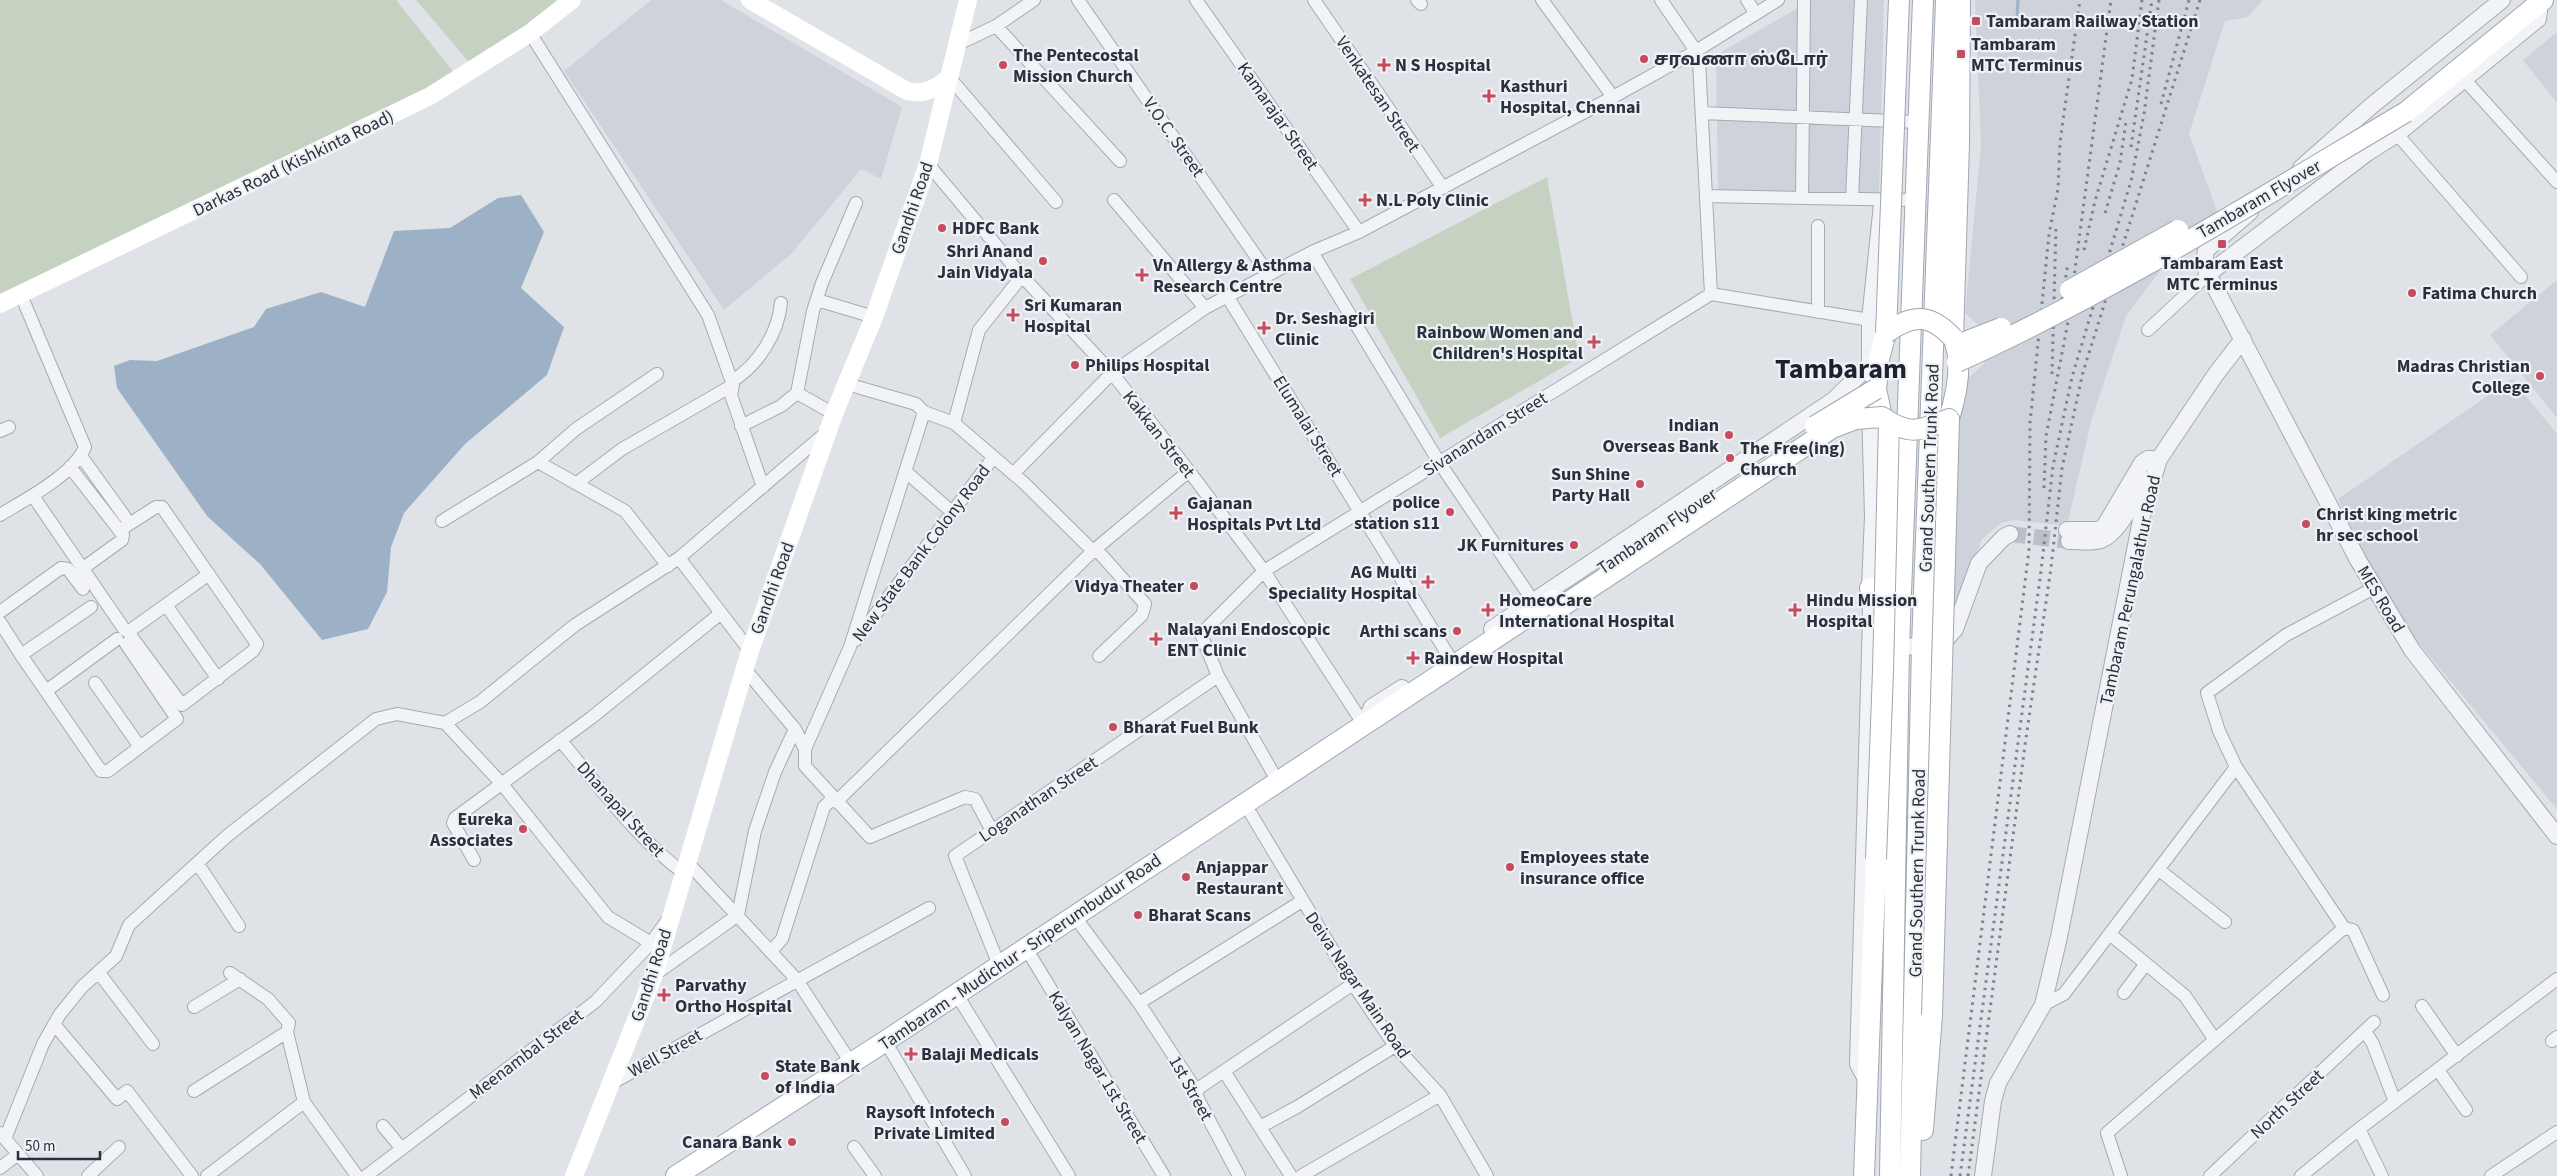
<svg xmlns="http://www.w3.org/2000/svg" width="2557" height="1176" viewBox="0 0 2557 1176" font-family="'Source Sans 3','Noto Sans Tamil',sans-serif">
  <style>
    .built { fill: #ced2da }
    .green { fill: #c5d1c1 }
    .water { fill: #9cb0c6 }
    .lines { fill: none; stroke-linecap: round; stroke-linejoin: round }
    .stream { stroke: #9cb0c6; stroke-width: 3 }
    .tertiary-tunnel { stroke: #bbbfc6; stroke-width: 16; stroke-dasharray: 16 8; stroke-linecap: butt }
    .minor-casing { stroke: #a5aab2; stroke-width: 14 }
    .tertiary-casing { stroke: #a5aab2; stroke-width: 18 }
    .primary-casing { stroke: #9fa7b3; stroke-width: 22 }
    .minor { stroke: #f2f3f6; stroke-width: 12 }
    .tertiary { stroke: #f2f3f6; stroke-width: 16 }
    .secondary { stroke: #fff; stroke-width: 18 }
    .primary { stroke: #fff; stroke-width: 20 }
    .rail { stroke: #7a8290; stroke-width: 3; stroke-dasharray: 2.5 5; stroke-linecap: butt }
    .primary-bridge-casing { stroke: #9fa7b3; stroke-width: 22; stroke-linecap: butt }
    .primary-bridge { stroke: #fff; stroke-width: 20 }
    .poi-dot { fill: #c64b5d; stroke: #eff1f5; stroke-width: 2 }
    .labels { text-anchor: middle; stroke-width: 4.5; stroke-linejoin: round; paint-order: stroke }
    .poi-label { font-size: 18px; font-weight: bold; fill: #29313e; stroke: #eff1f5; text-anchor: start }
    .street-label { font-size: 18px; fill: #29313e; stroke: #eff1f5 }
    .town-label { font-size: 28px; font-weight: bold; fill: #1b222f; stroke: #eff1f5 }
  </style>
  <rect width="100%" height="100%" fill="#dfe3e8"/>
  <path class="built" d="M651,0H721L902,107L881,179L861,169L792,253L724,310L564,71Z
    M1812,0H1884L1879,194L1718,193L1716,55Z
    M1975,0H2263L2248,17L2225,21L2189,134L2220,219L2184,245L2162,268L2126,316L2092,418L2067,526L2015,520L2001,523L1982,539L1958,606L1951,611L1958,478L1957,420L1965,381L1984,364L1981,328L1965,313L1981,146Z
    M2557,32V103L2523,60Z
    M2557,280V418L2490,335Z
    M2512,379L2557,434V809L2403,624L2367,560L2338,499Z"/>
  <path class="green" d="M0,0H396L460,80L0,295Z
    M416,0H563L474,68Z
    M1547,177L1579,358L1440,438L1350,279Z"/>
  <path class="water" d="M521,195L544,232L521,288L564,327L547,375L465,444L404,513L391,547L387,592L368,629L322,640L260,564L207,516L117,388L114,366L130,360L157,361L254,327L266,309L321,292L365,307L394,231L450,228L498,198Z"/>
  <g class="lines">
    <path class="stream" d="M2017,18L2018,0"/>
    <path class="tertiary-tunnel" d="M2010,534L2069,541"/>
    <defs>
      <path id="minor" d="M1078,0L1269,275
        M1196,0L1359,232
        M1314,0L1443,188
        M1417,0L1421,4
        M1542,0L1613,97
        M1661,0L1696,51L1699,61L1711,294
        M1747,0L1756,14
        M996,26L1120,161
        M530,33L708,315L733,385L731,395L763,487
        M956,45L996,26L1034,0
        M949,77L1056,202
        M2464,79L2557,182
        M1702,113L1918,122
        M2397,134L2521,277
        M928,164L1022,276L1112,373L1189,471L1264,571L1364,725
        M1706,196L1914,200
        M1802,198L1804,0
        M1852,199L1861,0
        M1114,200L1205,308
        M1312,252L1439,462L1533,601
        M1227,296L1450,658
        M817,300L874,317
        M1818,312V226
        M2148,330L2208,274
        M732,381C758,365 778,334 781,303
        M847,384L916,404L924,412L954,423L1024,483L1093,551
        M797,393L834,414
        M954,423L979,330L1022,276
        M741,426L781,406L797,393L813,311L822,283L856,203
        M0,431L9,427
        M81,456L125,517
        M538,462L576,429L657,374
        M70,467L123,535L122,540L82,569
        M906,472L952,512
        M1013,474L1112,373L1205,308L1312,252L1359,232L1613,97L1696,51L1778,0
        M577,483L622,449L733,385
        M33,496L124,629L128,632L209,574
        M0,515C26,499 73,475 85,447L21,295
        M442,521L538,462L625,511L668,566
        M120,530L156,507H162L257,644L253,651L182,705L128,632
        M1096,549L1145,604L1142,615L1099,656
        M679,558L750,651
        M166,605L218,679
        M0,612L61,568L68,569L83,589
        M0,622L21,655L101,771H108L177,719L126,644
        M856,640L993,458
        M21,655L91,607
        M744,668L795,729L805,749V766L870,837L965,797L975,799L992,831
        M95,683L140,747
        M46,691L117,639
        M445,723L502,784L608,917L651,943
        M560,740C600,787 636,838 685,874
        M805,749L850,647L924,412
        M2236,767L2219,731L2207,693L2286,635L2374,588
        M1278,782L1218,676L1201,634L1264,571L1711,294L1870,320
        M836,802L1093,551L1189,471
        M1251,814L1353,984L1395,1046L1440,1095L1487,1176
        M474,860L453,823L455,818L591,718L721,613
        M198,864L239,926
        M689,864L797,980L851,1063
        M2159,870L2225,922
        M1075,917L1139,1003L1196,1090L1198,1099L1239,1176
        M2344,928L2353,930L2383,995
        M2111,935L2185,996L2215,1040
        M771,951L782,939L824,807L833,798
        M1032,958L1164,1176
        M999,965L955,856L1218,676
        M99,973L153,1044
        M230,973L268,999L289,1023L287,1032L304,1102L357,1176
        M654,975L738,915L755,831L775,772L795,729
        M2124,993L2145,965
        M962,1003L1069,1176
        M1139,1003L1302,901
        M2043,1005L2064,994L2236,767L2344,928L2107,1133L2121,1176
        M2422,1006L2457,1056
        M194,1007L240,979
        M54,1024L117,1099L127,1091L192,1176
        M2365,1031L2373,1044L2395,1102
        M2552,1041L2557,1037
        M891,1051L965,1176
        M2438,1070L2466,1110
        M1224,1071L1353,984
        M612,1083L929,908
        M1196,1090L1224,1071L1291,1176
        M194,1091L287,1032
        M383,1126L402,1149
        M1260,1127L1297,1107L1395,1046
        M2359,1129L2382,1176
        M0,1133L37,1176
        M5,1139L43,1044L60,1014L82,987L116,956L129,925L227,836L376,719L397,714L445,723L480,702L575,625L679,558L829,430
        M854,1147L875,1176
        M0,1168L18,1154
        M88,1176L119,1147
        M207,1176L304,1102
        M366,1176L595,1002L651,943L666,922
        M1301,1176L1440,1095
        M2210,1176L2374,1022
        M2301,1176L2359,1129L2557,979
        M2491,1176L2557,1132"/>
      <path id="tertiary" d="M2301,168L2370,107L2502,0
        M2250,212L2206,250L2204,264L2208,274L2358,560L2412,650L2557,836
        M2208,274L2367,153L2397,134L2538,19L2540,2
        M1870,374V320L1882,204
        M2067,530H2098L2104,527L2142,463L2148,459H2159
        M2069,541C2080,541 2090,543 2101,540C2120,533 2135,497 2145,480
        M1492,629L1834,400L1870,364
        M1899,647L1941,645L1955,629L1979,563L2004,537L2010,534
        M1364,725L1372,707L1402,688
        M1867,1081L1858,1064L1871,618L1870,588L1873,516L1870,406
        M1983,1176L1993,1101L1998,1083L2043,1005L2059,937L2142,515L2159,459L2216,374L2243,339"/>
      <path id="primary" d="M1897,49L1899,0
        M2406,112L2543,0
        M1882,417L1876,389L1879,359L1886,333
        M1949,419C1956,396 1964,361 1953,338L1959,144L1960,0
        M1870,588L1901,586
        M1923,1130L1932,1015
        M676,1176L884,1042L1553,600
        M1864,1176L1876,859
        M1890,1176L1899,647L1923,0
        M1910,1176L1922,647L1946,0"/>
    </defs>
    <use href="#minor" class="minor-casing"/>
    <use href="#tertiary" class="tertiary-casing"/>
    <use href="#primary" class="primary-casing"/>
    <use href="#minor" class="minor"/>
    <use href="#tertiary" class="tertiary"/>
    <path class="secondary" d="M750,0L907,91C924,95 936,89 949,77
      M0,304L430,96L530,33L572,0
      M574,1176L654,975L750,651L834,414L874,317L928,164L968,0"/>
    <use href="#primary" class="primary"/>
    <path class="rail" d="M2161,104L2189,0
      M2131,147L2152,0
      M2105,213L2120,163L2126,121
      M2084,250L2095,201L2132,79L2142,0
      M2061,307L2068,263
      M2052,374L2056,227
      M2044,488L2046,436L2068,322L2111,0
      M1951,1176L2029,550L2030,423L2049,234L2058,189L2060,142L2080,0
      M1960,1176L2041,571L2053,466L2072,377L2131,181L2144,114L2159,0
      M1968,1176L2026,738L2051,568L2062,468L2083,372L2200,0"/>
    <defs>
      <path id="primary-bridge" d="M2070,290L2178,230
        M1886,333L1897,49
        M1886,333C1912,314 1930,313 1953,338
        M1957,345L2001,328
        M1957,362C2113,291 2259,199 2406,112
        M1815,426L1876,389
        M1558,609L1832,428L1856,419L1882,417C1910,436 1919,431 1949,419L1932,1015
        M1876,859L1883,671L1889,422"/>
    </defs>
    <use href="#primary-bridge" class="primary-bridge-casing"/>
    <use href="#primary-bridge" class="primary-bridge"/>
  </g>
  <g class="poi-dot">
    <rect x="1971" y="16" width="10" height="10" rx="2.5"/>
    <rect x="1956" y="49" width="10" height="10" rx="2.5"/>
    <circle cx="1644" cy="59" r="5"/>
    <circle cx="1003" cy="65" r="5"/>
    <path d="M1381.5 57.5h5v5h5v5h-5v5h-5v-5h-5v-5h5z"/>
    <path d="M1486.5 88.5h5v5h5v5h-5v5h-5v-5h-5v-5h5z"/>
    <path d="M1362.5 192.5h5v5h5v5h-5v5h-5v-5h-5v-5h5z"/>
    <circle cx="942" cy="228" r="5"/>
    <rect x="2217" y="239" width="10" height="10" rx="2.5"/>
    <circle cx="1043" cy="261" r="5"/>
    <path d="M1139.5 267.5h5v5h5v5h-5v5h-5v-5h-5v-5h5z"/>
    <circle cx="2412" cy="293" r="5"/>
    <path d="M1010.5 307.5h5v5h5v5h-5v5h-5v-5h-5v-5h5z"/>
    <path d="M1261.5 320.5h5v5h5v5h-5v5h-5v-5h-5v-5h5z"/>
    <path d="M1591.5 334.5h5v5h5v5h-5v5h-5v-5h-5v-5h5z"/>
    <circle cx="1075" cy="365" r="5"/>
    <circle cx="2540" cy="376" r="5"/>
    <circle cx="1729" cy="435" r="5"/>
    <circle cx="1730" cy="458" r="5"/>
    <circle cx="1640" cy="484" r="5"/>
    <circle cx="1450" cy="512" r="5"/>
    <path d="M1173.5 505.5h5v5h5v5h-5v5h-5v-5h-5v-5h5z"/>
    <circle cx="2306" cy="524" r="5"/>
    <circle cx="1574" cy="545" r="5"/>
    <path d="M1425.5 574.5h5v5h5v5h-5v5h-5v-5h-5v-5h5z"/>
    <circle cx="1194" cy="586" r="5"/>
    <path d="M1485.5 602.5h5v5h5v5h-5v5h-5v-5h-5v-5h5z"/>
    <path d="M1792.5 602.5h5v5h5v5h-5v5h-5v-5h-5v-5h5z"/>
    <circle cx="1457" cy="631" r="5"/>
    <path d="M1153.5 631.5h5v5h5v5h-5v5h-5v-5h-5v-5h5z"/>
    <path d="M1410.5 650.5h5v5h5v5h-5v5h-5v-5h-5v-5h5z"/>
    <circle cx="1113" cy="727" r="5"/>
    <circle cx="523" cy="829" r="5"/>
    <circle cx="1510" cy="867" r="5"/>
    <circle cx="1186" cy="877" r="5"/>
    <circle cx="1138" cy="915" r="5"/>
    <path d="M661.5 987.5h5v5h5v5h-5v5h-5v-5h-5v-5h5z"/>
    <path d="M908.5 1046.5h5v5h5v5h-5v5h-5v-5h-5v-5h5z"/>
    <circle cx="765" cy="1076" r="5"/>
    <circle cx="1005" cy="1122" r="5"/>
    <circle cx="792" cy="1142" r="5"/>
  </g>
  <g class="labels">
    <g class="poi-label">
      <text x="1986" y="27">Tambaram Railway Station</text>
      <text x="1971" y="50">Tambaram<tspan x="1971" dy="21">MTC Terminus</tspan></text>
      <text x="1013" y="61">The Pentecostal<tspan x="1013" dy="21">Mission Church</tspan></text>
      <text x="1654" y="65">சரவணா ஸ்டோர்</text>
      <text x="1395" y="71">N S Hospital</text>
      <text x="1500" y="92">Kasthuri<tspan x="1500" dy="21">Hospital, Chennai</tspan></text>
      <text x="1376" y="206">N.L Poly Clinic</text>
      <text x="952" y="234">HDFC Bank</text>
      <text x="1033" y="257" text-anchor="end">Shri Anand<tspan x="1033" dy="21">Jain Vidyala</tspan></text>
      <text x="2222" y="269" text-anchor="middle">Tambaram East<tspan x="2222" dy="21">MTC Terminus</tspan></text>
      <text x="1153" y="271">Vn Allergy &amp; Asthma<tspan x="1153" dy="21">Research Centre</tspan></text>
      <text x="2422" y="299">Fatima Church</text>
      <text x="1024" y="311">Sri Kumaran<tspan x="1024" dy="21">Hospital</tspan></text>
      <text x="1275" y="324">Dr. Seshagiri<tspan x="1275" dy="21">Clinic</tspan></text>
      <text x="1583" y="338" text-anchor="end">Rainbow Women and<tspan x="1583" dy="21">Children's Hospital</tspan></text>
      <text x="1085" y="371">Philips Hospital</text>
      <text x="2530" y="372" text-anchor="end">Madras Christian<tspan x="2530" dy="21">College</tspan></text>
      <text x="1719" y="431" text-anchor="end">Indian<tspan x="1719" dy="21">Overseas Bank</tspan></text>
      <text x="1740" y="454">The Free(ing)<tspan x="1740" dy="21">Church</tspan></text>
      <text x="1630" y="480" text-anchor="end">Sun Shine<tspan x="1630" dy="21">Party Hall</tspan></text>
      <text x="1440" y="508" text-anchor="end">police<tspan x="1440" dy="21">station s11</tspan></text>
      <text x="1187" y="509">Gajanan<tspan x="1187" dy="21">Hospitals Pvt Ltd</tspan></text>
      <text x="2316" y="520">Christ king metric<tspan x="2316" dy="21">hr sec school</tspan></text>
      <text x="1564" y="551" text-anchor="end">JK Furnitures</text>
      <text x="1417" y="578" text-anchor="end">AG Multi<tspan x="1417" dy="21">Speciality Hospital</tspan></text>
      <text x="1184" y="592" text-anchor="end">Vidya Theater</text>
      <text x="1499" y="606">HomeoCare<tspan x="1499" dy="21">International Hospital</tspan></text>
      <text x="1806" y="606">Hindu Mission<tspan x="1806" dy="21">Hospital</tspan></text>
      <text x="1167" y="635">Nalayani Endoscopic<tspan x="1167" dy="21">ENT Clinic</tspan></text>
      <text x="1447" y="637" text-anchor="end">Arthi scans</text>
      <text x="1424" y="664">Raindew Hospital</text>
      <text x="1123" y="733">Bharat Fuel Bunk</text>
      <text x="513" y="825" text-anchor="end">Eureka<tspan x="513" dy="21">Associates</tspan></text>
      <text x="1520" y="863">Employees state<tspan x="1520" dy="21">insurance office</tspan></text>
      <text x="1196" y="873">Anjappar<tspan x="1196" dy="21">Restaurant</tspan></text>
      <text x="1148" y="921">Bharat Scans</text>
      <text x="675" y="991">Parvathy<tspan x="675" dy="21">Ortho Hospital</tspan></text>
      <text x="921" y="1060">Balaji Medicals</text>
      <text x="775" y="1072">State Bank<tspan x="775" dy="21">of India</tspan></text>
      <text x="995" y="1118" text-anchor="end">Raysoft Infotech<tspan x="995" dy="21">Private Limited</tspan></text>
      <text x="782" y="1148" text-anchor="end">Canara Bank</text>
    </g>
    <g class="street-label">
      <text transform="translate(1378 94) rotate(56)" y="6">Venkatesan Street</text>
      <text transform="translate(1278 116) rotate(55)" y="6">Kamarajar Street</text>
      <text transform="translate(1174 137) rotate(55)" y="6">V.O.C. Street</text>
      <text transform="translate(293 163) rotate(-26)" y="6">Darkas Road (Kishkinta Road)</text>
      <text transform="translate(2259 199) rotate(-30)" y="6">Tambaram Flyover</text>
      <text transform="translate(912 208) rotate(-71)" y="6">Gandhi Road</text>
      <text transform="translate(1308 426) rotate(58)" y="6">Elumalai Street</text>
      <text transform="translate(1159 434) rotate(52)" y="6">Kakkan Street</text>
      <text transform="translate(1485 434) rotate(-32)" y="6">Sivanandam Street</text>
      <text transform="translate(1929 468) rotate(-88)" y="6">Grand Southern Trunk Road</text>
      <text transform="translate(1657 531) rotate(-34)" y="6">Tambaram Flyover</text>
      <text transform="translate(921 553) rotate(-53)" y="6">New State Bank Colony Road</text>
      <text transform="translate(772 588) rotate(-70)" y="6">Gandhi Road</text>
      <text transform="translate(2130 590) rotate(-78)" y="6">Tambaram Perungalathur Road</text>
      <text transform="translate(2381 599) rotate(59)" y="6">MES Road</text>
      <text transform="translate(1038 799) rotate(-34)" y="6">Loganathan Street</text>
      <text transform="translate(621 809) rotate(48)" y="6">Dhanapal Street</text>
      <text transform="translate(1917 873) rotate(-89)" y="6">Grand Southern Trunk Road</text>
      <text transform="translate(1020 952) rotate(-34)" y="6">Tambaram - Mudichur - Sriperumbudur Road</text>
      <text transform="translate(651 975) rotate(-72)" y="6">Gandhi Road</text>
      <text transform="translate(1358 985) rotate(56)" y="6">Deiva Nagar Main Road</text>
      <text transform="translate(665 1053) rotate(-29)" y="6">Well Street</text>
      <text transform="translate(526 1054) rotate(-37)" y="6">Meenambal Street</text>
      <text transform="translate(1098 1067) rotate(59)" y="6">Kalyan Nagar 1st Street</text>
      <text transform="translate(1191 1088) rotate(61)" y="6">1st Street</text>
      <text transform="translate(2287 1104) rotate(-43)" y="6">North Street</text>
    </g>
    <g class="town-label">
      <text x="1841" y="378">Tambaram</text>
    </g>
  </g>
  <path d="M18 1151v8h82v-8" fill="none" stroke="#29313e" stroke-width="2.5"/>
  <text x="25" y="1151" font-size="15" fill="#29313e" stroke="#eff1f5" stroke-width="4" paint-order="stroke">50 m</text>
</svg>
